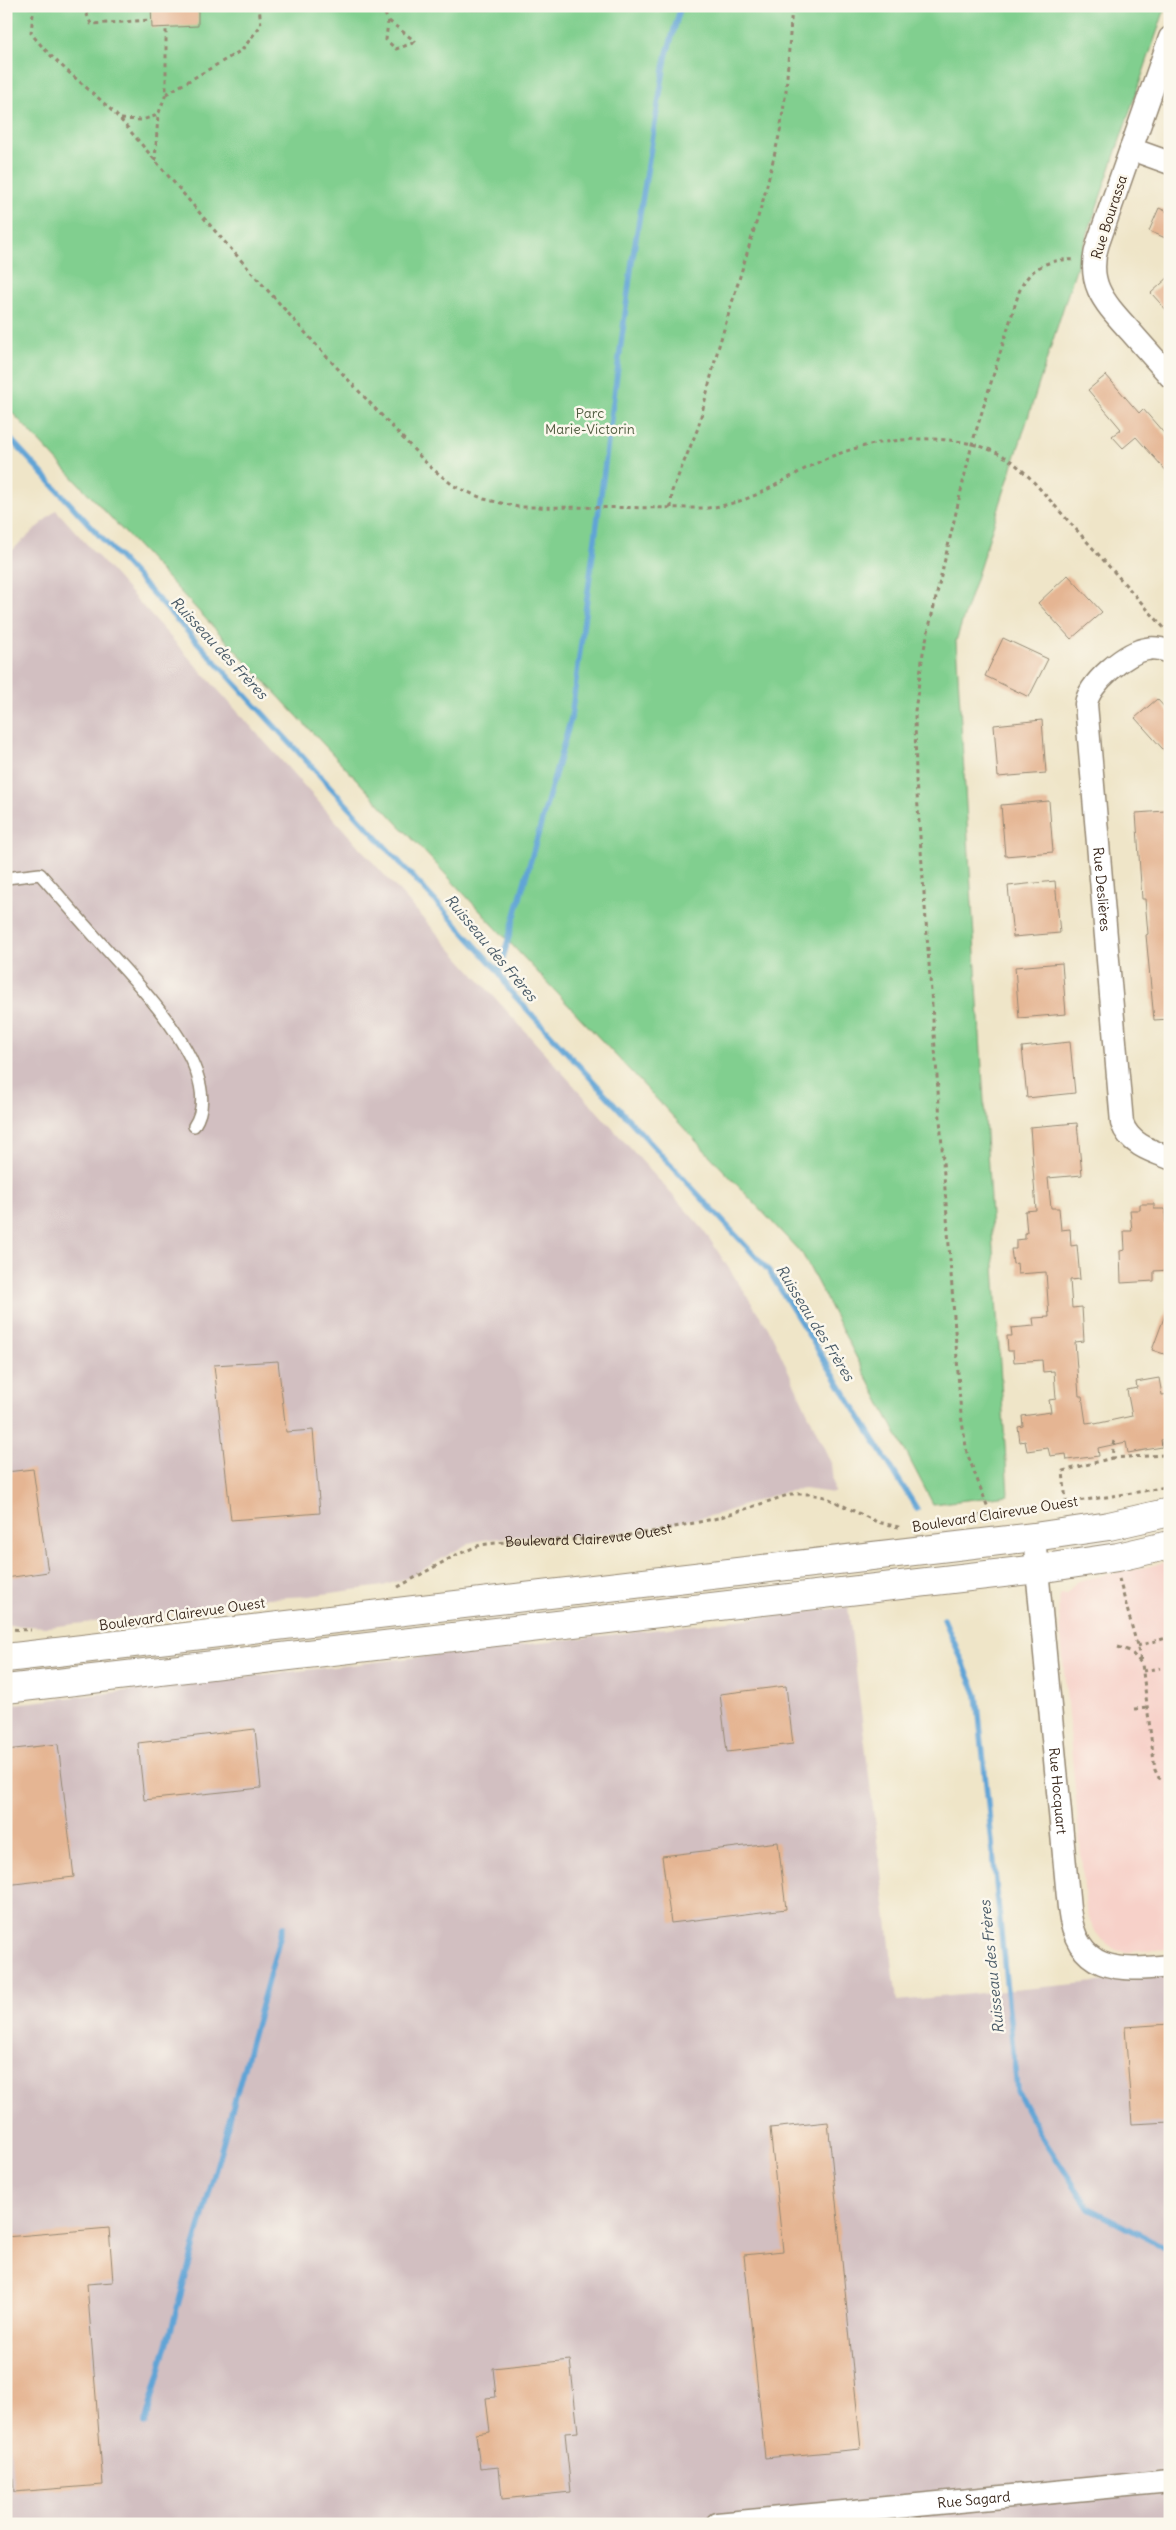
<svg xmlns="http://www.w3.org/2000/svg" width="1176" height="2530" viewBox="0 0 1176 2530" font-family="Delius,sans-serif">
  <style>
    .built { fill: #f7d1c9 }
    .industrial { fill: #d2bfc1 }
    .green { fill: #81cf8f; stroke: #5e7c56 }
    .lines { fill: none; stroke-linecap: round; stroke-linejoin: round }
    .stream { stroke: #61a4d6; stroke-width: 5.5 }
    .building { fill: #e5b593 }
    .service-casing { stroke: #958873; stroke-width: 14 }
    .minor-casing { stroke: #958873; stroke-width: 25 }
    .tertiary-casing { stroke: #958873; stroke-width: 30 }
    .path { stroke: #958873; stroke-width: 3; stroke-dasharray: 4 4; stroke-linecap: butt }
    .service { stroke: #fff; stroke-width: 11 }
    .minor { stroke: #fff; stroke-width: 22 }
    .tertiary { stroke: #fff; stroke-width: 28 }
    .labels { text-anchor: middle; stroke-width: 5; stroke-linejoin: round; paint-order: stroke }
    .street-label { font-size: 14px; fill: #3b2a1e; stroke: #fbf7ec }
    .park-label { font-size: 14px; fill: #505c40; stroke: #fbf7ec }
    .water-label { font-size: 15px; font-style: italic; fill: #4a5b68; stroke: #fbf7ec }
  </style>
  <rect width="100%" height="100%" fill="#fbf7ec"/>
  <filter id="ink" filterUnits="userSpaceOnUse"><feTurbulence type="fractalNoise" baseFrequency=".02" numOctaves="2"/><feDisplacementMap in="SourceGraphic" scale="10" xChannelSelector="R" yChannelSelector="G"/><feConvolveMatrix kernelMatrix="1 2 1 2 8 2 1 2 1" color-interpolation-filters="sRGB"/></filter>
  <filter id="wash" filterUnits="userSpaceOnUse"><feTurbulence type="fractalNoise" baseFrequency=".0096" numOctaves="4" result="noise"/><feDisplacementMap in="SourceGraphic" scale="20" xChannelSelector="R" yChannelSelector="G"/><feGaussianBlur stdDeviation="1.12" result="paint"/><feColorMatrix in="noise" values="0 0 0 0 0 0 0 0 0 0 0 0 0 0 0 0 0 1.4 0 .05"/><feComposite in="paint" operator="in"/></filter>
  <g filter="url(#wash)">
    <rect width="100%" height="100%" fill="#efe5c8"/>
    <path class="built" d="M1170,1562V1949L1126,1952L1116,1950L1101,1939L1093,1929L1086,1909L1058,1605L1061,1594H1066L1076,1582L1082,1580Z"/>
    <path class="industrial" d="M56,510L703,1229L770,1331L831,1463L834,1493L804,1489L782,1492L718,1514L644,1529L582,1536H518L482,1540L469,1543L410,1577L383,1586L308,1596L251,1599L175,1613L48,1627L6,1625V556Z
      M848,1607L897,2001L1170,1975V2524H6V1705Z"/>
    <path class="green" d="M6,6H1166L1081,253L956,641L1008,1495L933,1504L803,1255L6,406Z"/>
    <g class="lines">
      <path class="stream" d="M6,434L448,915L499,972L510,991L769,1271L917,1509
        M499,972L571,718L632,262L666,57L681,6
        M944,1619L977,1695L1017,2090L1040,2134L1089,2208L1170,2250
        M145,2424L283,1926"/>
    </g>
    <g id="blocks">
      <path class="building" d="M151,6H198V26L152,28Z
        M1159,208L1170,213V240L1149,231Z
        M1170,276V314L1151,293Z
        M1106,375L1139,413L1143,409L1170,440V475L1136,437L1123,448L1112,436L1121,429L1088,390Z
        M1068,575L1102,612L1071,639L1038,603Z
        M1003,638L1048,659L1029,697L985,676Z
        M1157,699L1170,713V757L1135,718Z
        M1042,720L1046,773L998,777L994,725Z
        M1049,801L1053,852L1005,856L1001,805Z
        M1165,811L1170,867V896L1167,897L1170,929V1019L1154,1020L1146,935L1148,934L1145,899H1142L1136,813Z
        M1055,881L1060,933L1013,937L1008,886Z
        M1062,963L1066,1014L1019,1018L1015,967Z
        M1070,1042L1075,1093L1027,1098L1022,1047Z
        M1077,1123L1082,1175L1048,1178L1051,1208H1059L1061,1230L1070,1229L1071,1246L1077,1245L1080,1279L1070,1280L1072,1308L1082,1307L1084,1341L1075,1342L1079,1396H1082L1086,1423L1094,1422L1095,1424L1132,1416L1127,1390L1137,1388L1136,1382L1159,1378L1162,1395L1170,1394V1438L1161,1440L1162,1447L1128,1453L1126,1442L1098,1448L1099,1456L1067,1460L1066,1454L1050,1456L1048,1448L1027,1451L1025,1441L1020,1442L1018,1427L1023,1426L1022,1416L1051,1412L1049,1400L1056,1399L1054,1371L1043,1372L1042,1360L1014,1362L1013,1351H1008L1007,1336H1012L1011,1328L1034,1326L1033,1318L1049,1317L1046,1272L1018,1274L1017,1263L1013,1264L1011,1249H1016V1240L1025,1239V1233H1027L1025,1211L1036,1210L1030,1127Z
        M1140,1204H1154V1209H1165L1166,1236H1170V1270L1154,1271V1281L1121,1283L1120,1251L1125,1250L1124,1231H1132L1130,1210H1140Z
        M1168,1307H1170V1356L1152,1350Z
        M278,1361L286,1432L313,1430L320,1513L231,1520L214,1365Z
        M33,1469L48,1572L6,1578V1472Z
        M786,1686L793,1744L727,1752L720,1694Z
        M255,1729L261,1788L144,1800L138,1743Z
        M58,1744L74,1877L6,1885V1750Z
        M778,1842L786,1909L671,1923L662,1856Z
        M1170,2024V2122L1132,2124L1125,2027Z
        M828,2122L861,2449L765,2458L744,2255L783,2251L770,2128Z
        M109,2228L113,2282L87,2284L103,2485L14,2492L6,2390V2237Z
        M570,2360L578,2432L565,2433L571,2492L502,2499L499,2467L480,2469L476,2434L490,2432L486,2398L496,2397L493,2368Z"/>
    </g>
  </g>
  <g filter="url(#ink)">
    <use href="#blocks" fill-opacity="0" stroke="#958873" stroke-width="1"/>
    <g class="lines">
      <defs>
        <path id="service" d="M6,878L40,874C63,900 85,926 108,951C140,987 228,1075 194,1126"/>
        <g id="minor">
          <path d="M1170,38L1098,243C1085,284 1105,303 1131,332C1144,347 1157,361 1170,376"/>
          <path d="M1131,149L1170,163"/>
          <path id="s2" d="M1170,652C1162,649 1155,647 1147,649C1126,652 1089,683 1086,704L1122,1123C1129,1144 1151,1151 1170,1158"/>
          <path id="s3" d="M1034,1537L1069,1908C1076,1972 1117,1972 1170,1966"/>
          <path id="s4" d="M717,2524L1170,2481"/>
        </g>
        <path id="tertiary" d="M6,1658L1034,1537L1109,1526L1170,1512
          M6,1689L1038,1569L1118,1557L1170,1545"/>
      </defs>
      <use href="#service" class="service-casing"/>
      <use href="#minor" class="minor-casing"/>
      <use href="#tertiary" class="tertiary-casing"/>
      <g class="path">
        <path d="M87,6L85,10L91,24L152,20"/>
        <path d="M382,6L388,21L386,40L396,49L416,42"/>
        <path d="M33,14L31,33C56,66 92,89 120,119L215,231L326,356L429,466L454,486L484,499L518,507L708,508C759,501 776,482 819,462C869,437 959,427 1008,459C1016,464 1024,472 1031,479L1165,629"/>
        <path d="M389,21L416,42"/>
        <path d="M166,94L242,50L261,25L259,6"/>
        <path d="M121,119L142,120L158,115L166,94V28"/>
        <path d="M155,161L158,115"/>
        <path d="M671,508L672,491L698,428L718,349L764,197L780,132L786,91L792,6"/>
        <path d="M1112,1458L1164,1455L1170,1483"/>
        <path d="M1066,1503L1063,1471L1112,1458L1114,1439"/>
        <path d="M990,1513L967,1453L961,1415L916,780L915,711L923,653L972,444L1019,292C1029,267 1050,258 1076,260"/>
        <path d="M954,1521C1025,1505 1098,1501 1170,1486"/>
        <path d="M1119,1579L1141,1660"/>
        <path id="s1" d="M398,1587L454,1556L480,1545L513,1541L601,1539L651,1532L718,1518L791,1494H809L825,1497L877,1522L903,1528"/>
        <path d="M6,1629L31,1630"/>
        <path d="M1137,1646L1170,1637"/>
        <path d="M1118,1647L1130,1651L1142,1664L1155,1770L1159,1778L1170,1783"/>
        <path d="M1143,1671L1160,1668"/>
        <path d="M1134,1709L1148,1708"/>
        <path d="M1168,1783L1169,1797"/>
      </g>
      <use href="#service" class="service"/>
      <use href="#minor" class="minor"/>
      <use href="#tertiary" class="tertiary"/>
    </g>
  </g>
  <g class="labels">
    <g class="street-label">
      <text transform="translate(1109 217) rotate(-72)" y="5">Rue Bourassa</text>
      <text dy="5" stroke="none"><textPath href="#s2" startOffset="295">Rue Deslières</textPath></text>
      <text transform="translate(995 1514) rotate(-9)" y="5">Boulevard Clairevue Ouest</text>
      <text dy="5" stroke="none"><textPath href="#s1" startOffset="201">Boulevard Clairevue Ouest</textPath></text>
      <text transform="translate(182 1614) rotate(-8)" y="5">Boulevard Clairevue Ouest</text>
      <text dy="5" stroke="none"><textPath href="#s3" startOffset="255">Rue Hocquart</textPath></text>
      <text dy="5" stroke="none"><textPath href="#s4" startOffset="258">Rue Sagard</textPath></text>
    </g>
    <g class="park-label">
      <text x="590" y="418">Parc<tspan x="590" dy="16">Marie-Victorin</tspan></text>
    </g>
    <g class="water-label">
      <text transform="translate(219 648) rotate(47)" y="5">Ruisseau des Frères</text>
      <text transform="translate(491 948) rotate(50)" y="5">Ruisseau des Frères</text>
      <text transform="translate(815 1323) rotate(58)" y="5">Ruisseau des Frères</text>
      <text transform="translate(992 1967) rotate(-96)" y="5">Ruisseau des Frères</text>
    </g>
  </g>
  <rect width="1176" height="2530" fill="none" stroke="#fbf7ec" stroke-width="25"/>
</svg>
